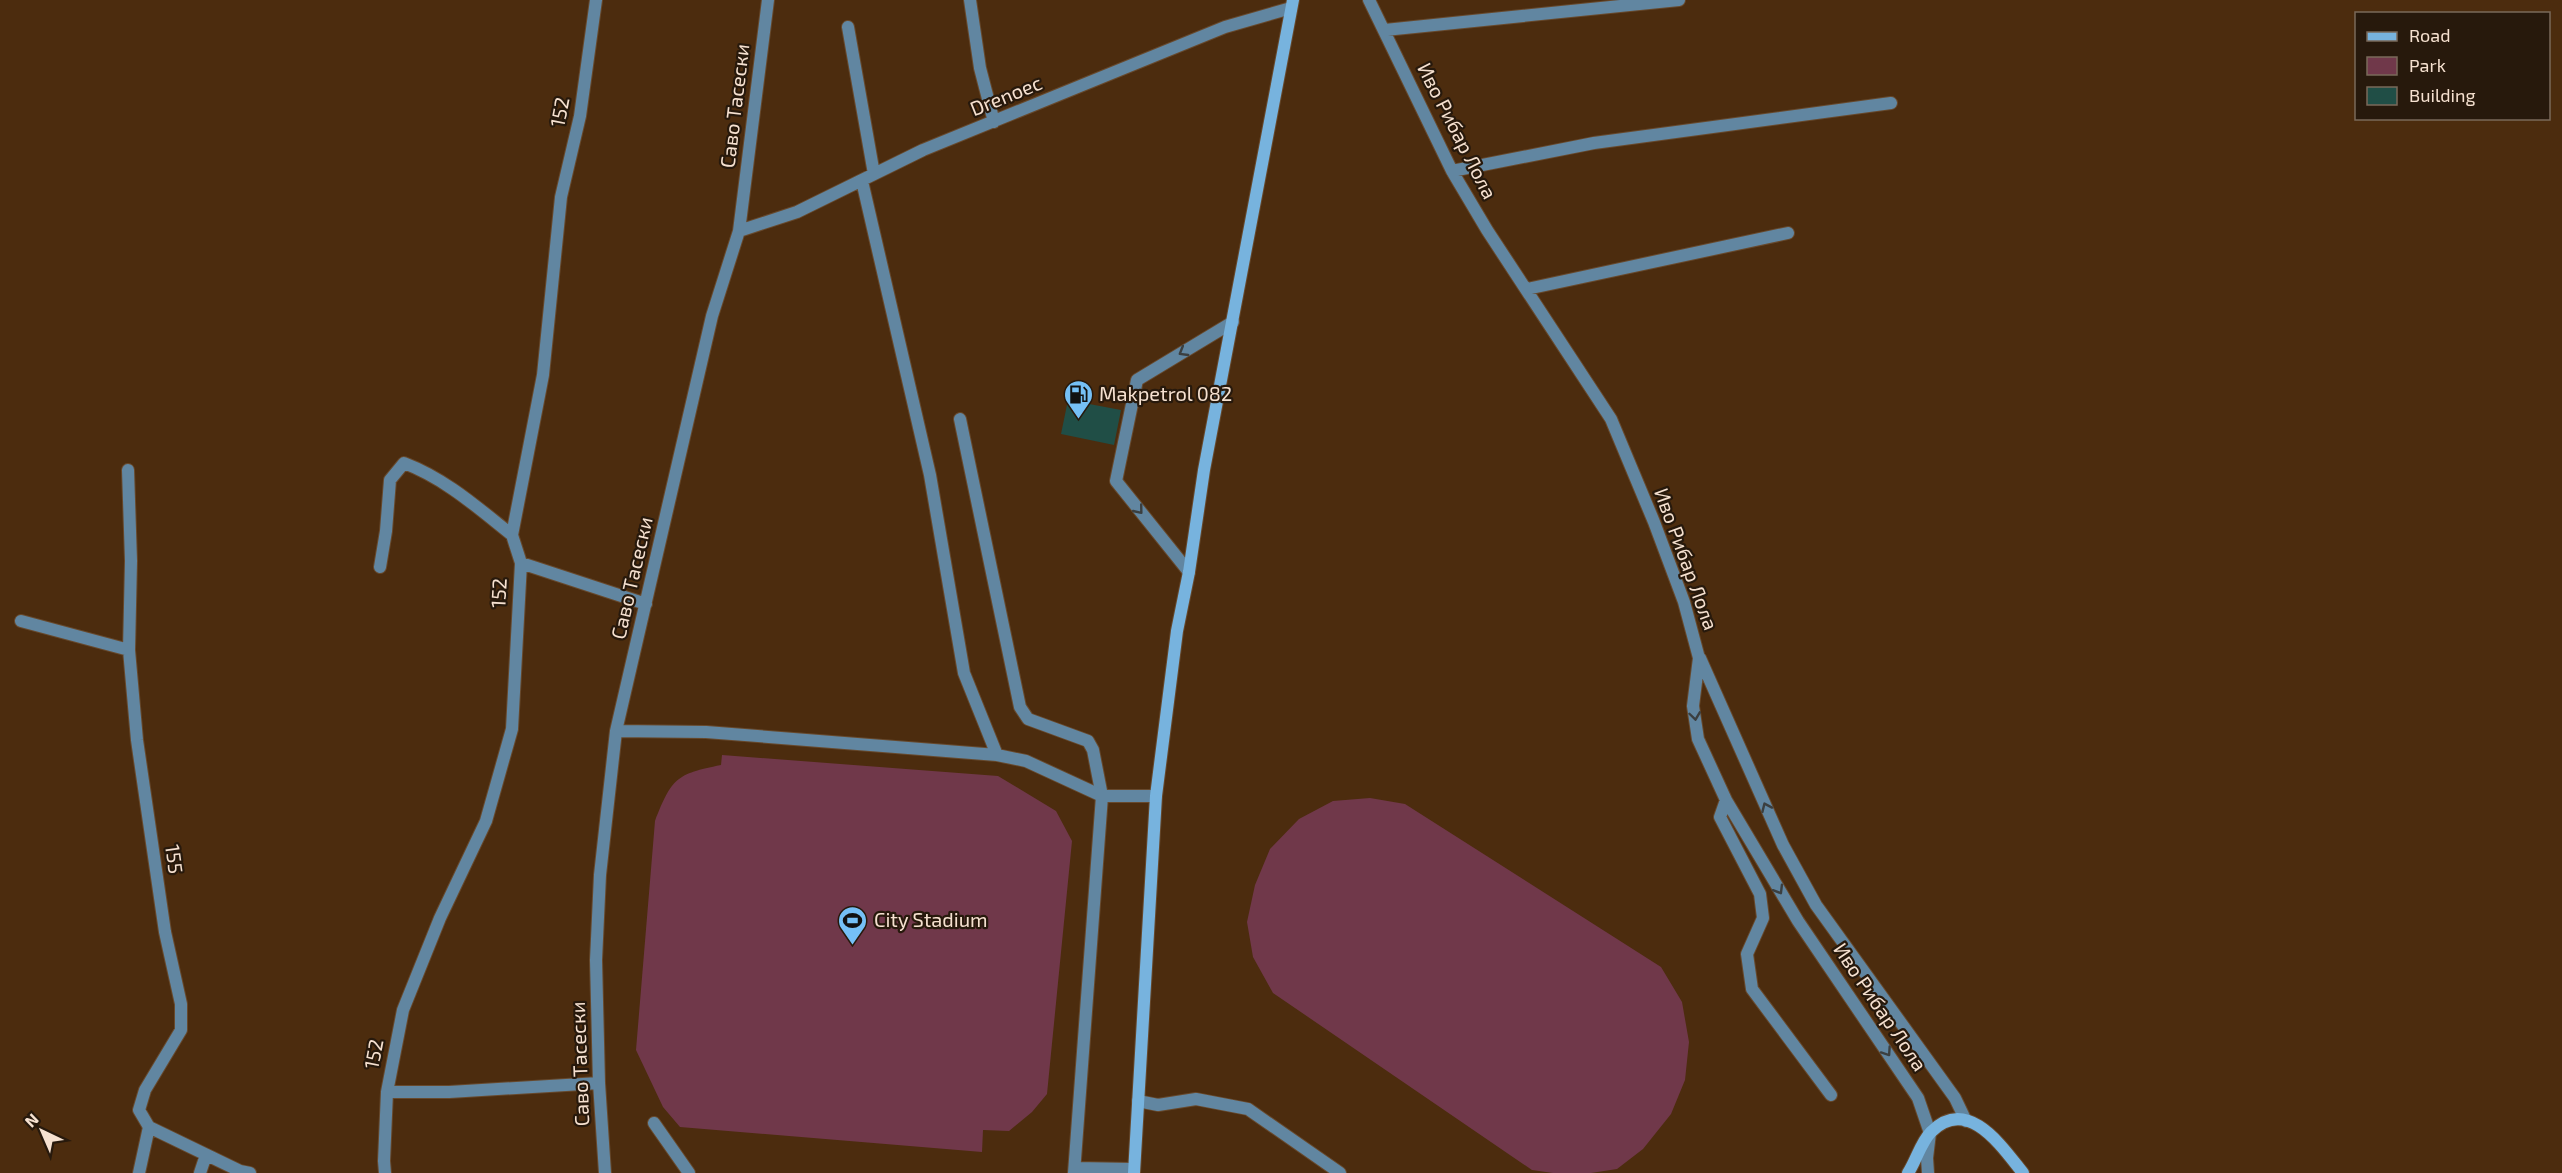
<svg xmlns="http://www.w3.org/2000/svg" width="2562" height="1173" viewBox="0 0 2562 1173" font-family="'Exo 2',sans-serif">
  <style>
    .green { fill: #70384a }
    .building { fill: #204e46 }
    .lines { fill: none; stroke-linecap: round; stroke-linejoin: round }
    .service-casing { stroke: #67492d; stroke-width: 14 }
    .minor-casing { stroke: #67492d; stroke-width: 14 }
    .secondary-casing { stroke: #67492d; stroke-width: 14 }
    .service { stroke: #6186a1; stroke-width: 12 }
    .minor { stroke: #6186a1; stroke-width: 12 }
    .secondary { stroke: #77b3de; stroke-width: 12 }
    .oneway { stroke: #3b3f40 }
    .labels { text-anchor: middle; stroke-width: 4.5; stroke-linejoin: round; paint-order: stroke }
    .street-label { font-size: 20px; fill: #f6e1d0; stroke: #27190c }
    .poi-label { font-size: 20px; fill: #f6e1d0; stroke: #27190c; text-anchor: start }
  </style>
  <rect width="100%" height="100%" fill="#4c2c0e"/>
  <path class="green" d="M722,755L998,776L1056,811L1072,841L1047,1094L1032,1112L1009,1131L983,1130L982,1152L680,1127L663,1107L636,1050L655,821C672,778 676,774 721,765Z
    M1370,798L1405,804L1661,967L1682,1002L1689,1042L1685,1080L1671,1114L1643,1149L1617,1169L1591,1173H1553L1532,1170L1273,993L1253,957L1247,922L1255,885L1270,849L1299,819L1333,801Z"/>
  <path class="building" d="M1068,400L1121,410L1114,445L1061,434Z"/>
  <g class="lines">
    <defs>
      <path id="service" d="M960,419L1020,707L1028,719L1088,741L1093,750L1102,796L1074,1173
        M1189,572L1116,481L1137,380L1233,322
        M654,1123L689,1173
        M1075,1168L1133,1169"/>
      <path id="minor" d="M970,0L980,68L994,122
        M1369,0L1452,171L1487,230L1611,419L1654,522L1684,602L1699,658L1693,706L1698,739L1726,800L1798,921L1918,1098L1930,1133L1927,1158L1928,1173
        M848,27L874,174
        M1385,30L1679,0
        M1452,171L1594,143L1891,103
        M862,181L930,475L964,673L997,755
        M739,231L797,212L923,150L1225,27L1291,8
        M1527,289L1788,233
        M128,470L131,561L129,650L137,740L165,932L181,1004V1030L145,1090L139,1110L149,1127L240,1171L250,1173
        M521,563L646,604
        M380,567L386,531L390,480L404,463C446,479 478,508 512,535
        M21,621L129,650
        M1700,658L1783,845L1816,905L1955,1098L1966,1121
        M616,731L706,732L997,755L1026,761L1102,796H1156
        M1726,800L1720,817L1760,894L1763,918L1747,954L1752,989L1831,1095
        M387,1092H449L599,1083
        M1138,1101L1158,1105L1196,1099L1248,1109L1340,1173
        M139,1173L149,1127
        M200,1173L206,1155
        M385,1173L384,1161L387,1092L403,1010L440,918L486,821L512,729L521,563L512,535L543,375L561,197L580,116L596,0
        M605,1173L599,1083L596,960L600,875L616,731L712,316L739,231L768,0"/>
      <path id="secondary" d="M1134,1173L1156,796L1177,631L1189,572L1204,470L1293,0
        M1908,1173C1916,1161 1921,1142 1931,1132C1968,1095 2002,1147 2023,1173"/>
    </defs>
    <use href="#service" class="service-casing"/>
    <use href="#minor" class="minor-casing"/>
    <use href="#secondary" class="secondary-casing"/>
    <use href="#service" class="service"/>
    <use href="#minor" class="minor"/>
    <use href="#secondary" class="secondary"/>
  </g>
  <defs><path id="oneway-chevron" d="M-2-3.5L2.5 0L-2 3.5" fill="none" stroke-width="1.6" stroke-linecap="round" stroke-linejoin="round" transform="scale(1.5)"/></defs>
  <g class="oneway">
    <use href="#oneway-chevron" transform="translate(1183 352) rotate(149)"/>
    <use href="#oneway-chevron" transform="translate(1139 510) rotate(51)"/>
    <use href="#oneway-chevron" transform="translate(1695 716) rotate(82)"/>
    <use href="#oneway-chevron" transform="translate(1766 807) rotate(-114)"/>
    <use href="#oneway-chevron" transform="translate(1779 890) rotate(59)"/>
    <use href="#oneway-chevron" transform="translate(1887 1052) rotate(56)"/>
  </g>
  <defs>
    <symbol id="fuel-pin" viewBox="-11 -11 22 30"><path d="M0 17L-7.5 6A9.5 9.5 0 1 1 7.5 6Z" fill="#75c0f6" stroke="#27190c"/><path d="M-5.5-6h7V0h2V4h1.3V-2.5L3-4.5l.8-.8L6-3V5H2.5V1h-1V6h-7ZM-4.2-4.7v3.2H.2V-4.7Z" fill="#111"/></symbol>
    <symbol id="stadium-pin" viewBox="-11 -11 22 30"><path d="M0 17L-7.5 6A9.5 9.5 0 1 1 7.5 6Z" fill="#75c0f6" stroke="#27190c"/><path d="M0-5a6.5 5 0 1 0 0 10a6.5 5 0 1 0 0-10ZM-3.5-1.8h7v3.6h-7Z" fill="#111"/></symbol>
  </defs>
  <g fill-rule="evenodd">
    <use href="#fuel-pin" x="1062" y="378" width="33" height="45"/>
    <use href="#stadium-pin" x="836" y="904" width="33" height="45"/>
  </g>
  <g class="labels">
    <g class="street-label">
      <text transform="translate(1006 96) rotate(-22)" y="7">Drenoec</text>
      <text transform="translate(735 106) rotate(-83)" y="7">Саво Тасески</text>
      <text transform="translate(560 112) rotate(-79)" y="7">152</text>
      <text transform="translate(1457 131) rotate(63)" y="7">Иво Рибар Лола</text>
      <text transform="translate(1686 559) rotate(70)" y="7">Иво Рибар Лола</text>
      <text transform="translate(632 578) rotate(-77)" y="7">Саво Тасески</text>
      <text transform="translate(499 593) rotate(-87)" y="7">152</text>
      <text transform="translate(174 859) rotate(82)" y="7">155</text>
      <text transform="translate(1880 1007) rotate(56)" y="7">Иво Рибар Лола</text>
      <text transform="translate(374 1054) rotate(-79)" y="7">152</text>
      <text transform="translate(580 1064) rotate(-92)" y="7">Саво Тасески</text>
    </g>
    <g class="poi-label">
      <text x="1099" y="401">Makpetrol 082</text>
      <text x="874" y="927">City Stadium</text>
    </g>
  </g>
  <rect x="2355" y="12" width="195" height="108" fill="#27190c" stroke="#7a695a" stroke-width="1.5"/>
  <rect x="2367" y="32" width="30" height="9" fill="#77b3de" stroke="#7a695a" stroke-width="1.5"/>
  <text x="2409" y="42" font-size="18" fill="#f6e1d0">Road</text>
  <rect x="2367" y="57" width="30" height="18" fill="#70384a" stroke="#7a695a" stroke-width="1.5"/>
  <text x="2409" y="72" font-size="18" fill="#f6e1d0">Park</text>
  <rect x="2367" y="87" width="30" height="18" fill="#204e46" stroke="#7a695a" stroke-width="1.5"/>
  <text x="2409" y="102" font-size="18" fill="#f6e1d0">Building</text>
  <g transform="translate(42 1131) rotate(316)" stroke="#27190c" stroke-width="4.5" paint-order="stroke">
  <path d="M0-4.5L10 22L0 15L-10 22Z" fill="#f6e1d0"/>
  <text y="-9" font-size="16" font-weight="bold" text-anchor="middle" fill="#f6e1d0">N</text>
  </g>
</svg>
